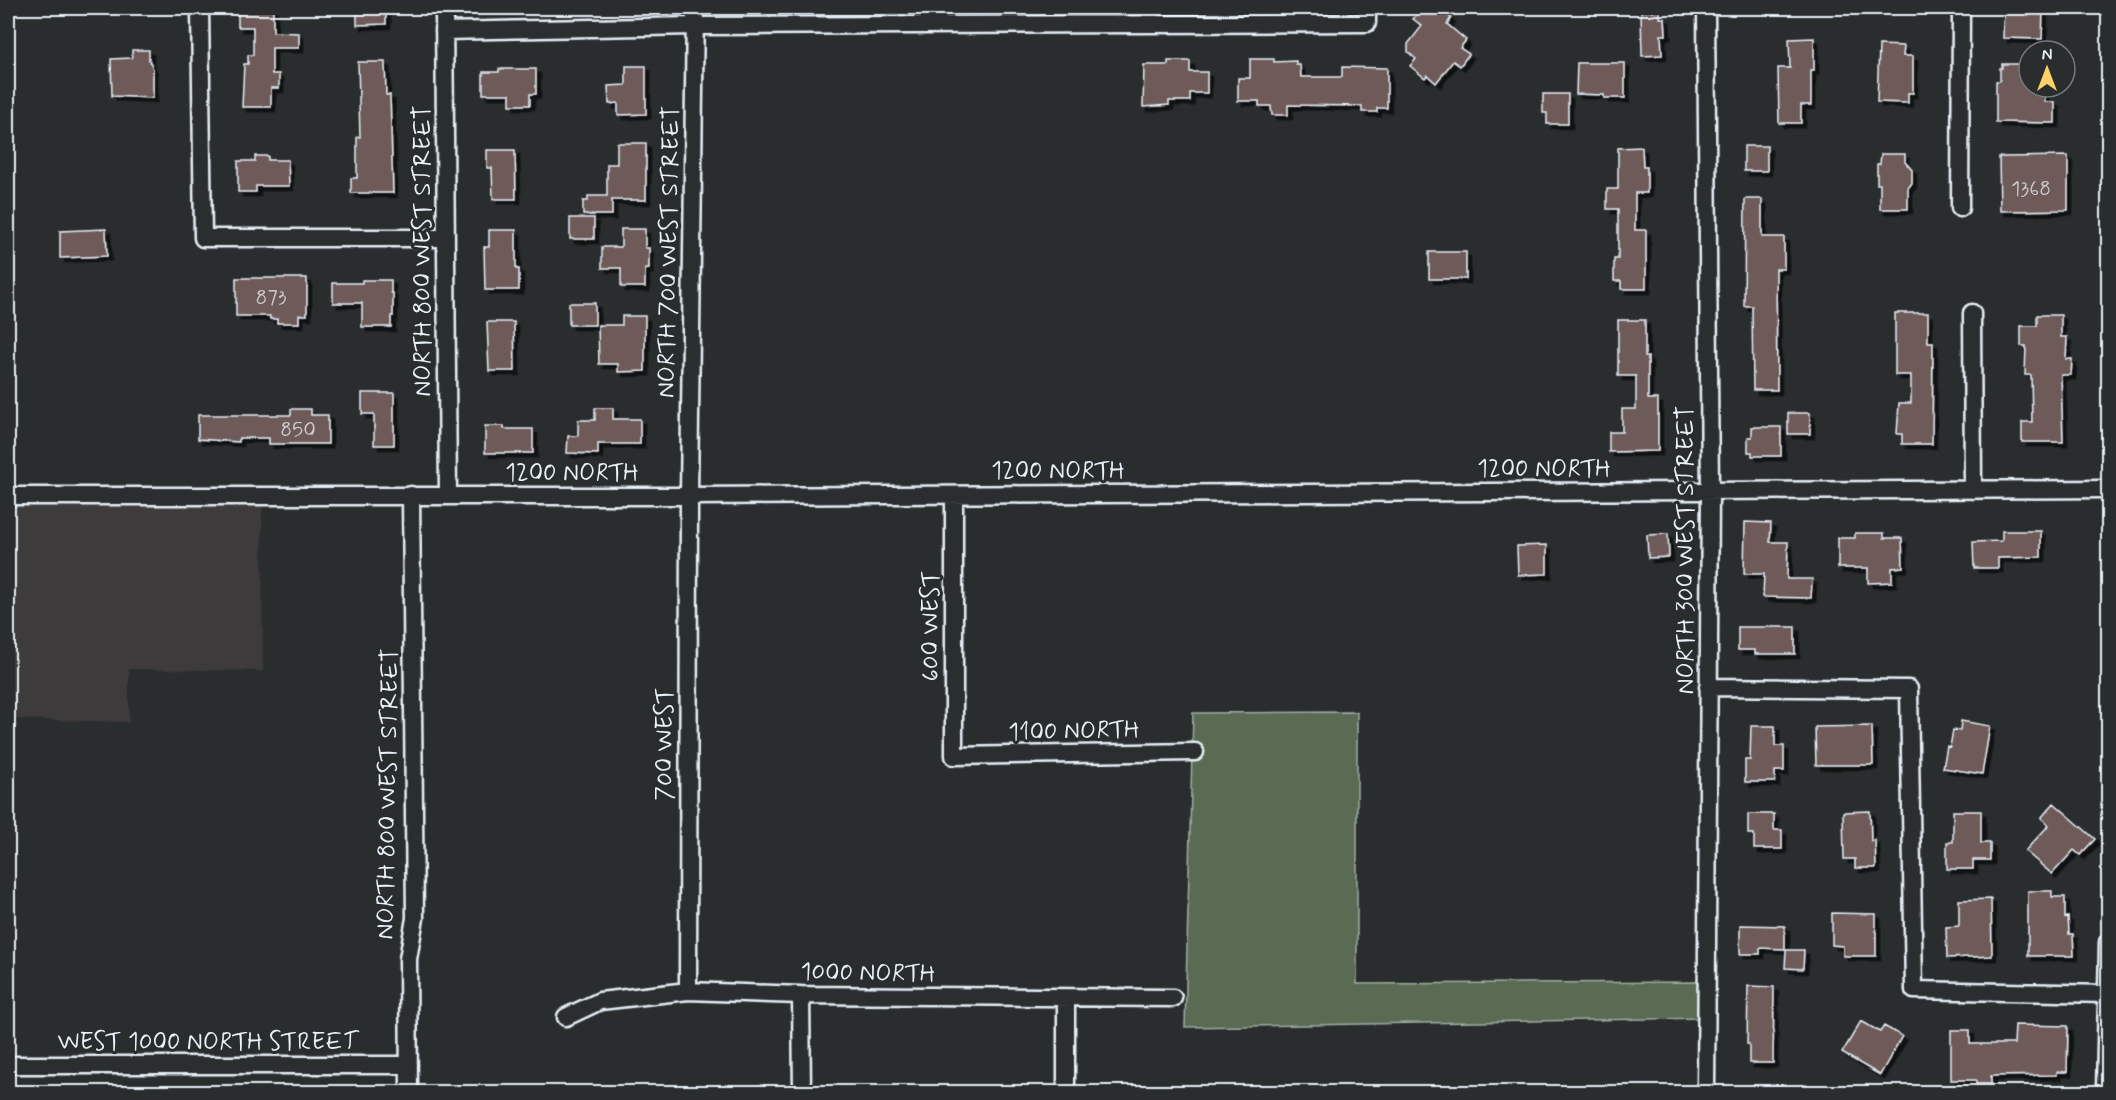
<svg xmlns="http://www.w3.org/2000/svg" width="2116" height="1100" viewBox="0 0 2116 1100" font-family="Mynerve,sans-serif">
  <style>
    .built { fill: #3e3a3b }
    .green { fill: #5a6a53; stroke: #a1aea6; stroke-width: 1.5 }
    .building { fill: #6e5a59; stroke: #e8f1f8; stroke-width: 1.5; filter: url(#shadow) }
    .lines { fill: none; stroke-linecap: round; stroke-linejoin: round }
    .minor-casing { stroke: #e8f1f8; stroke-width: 21 }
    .minor { stroke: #2a2d2e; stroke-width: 16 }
    .labels { text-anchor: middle; stroke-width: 6; stroke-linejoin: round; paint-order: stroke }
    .number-label { font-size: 21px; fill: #cacbd0 }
    .street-label { font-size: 24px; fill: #e8f1f8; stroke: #2a2d2e }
  </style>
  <defs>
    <filter id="shadow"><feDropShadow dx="4.5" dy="4.5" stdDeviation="0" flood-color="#0009"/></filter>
  </defs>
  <rect width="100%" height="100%" fill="#2a2d2e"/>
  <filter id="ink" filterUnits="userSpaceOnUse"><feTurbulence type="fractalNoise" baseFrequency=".0167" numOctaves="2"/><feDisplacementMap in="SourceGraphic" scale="12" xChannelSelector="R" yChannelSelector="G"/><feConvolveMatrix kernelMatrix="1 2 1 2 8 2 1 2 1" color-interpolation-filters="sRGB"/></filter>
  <g filter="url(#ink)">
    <path class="built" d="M8,496H262L263,671L129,669V722L8,719Z"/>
    <path class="green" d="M1357,712V984L1706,982V1018L1185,1027L1193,713Z"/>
    <path class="building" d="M245,8H273V32L299,33V48H272V74H279V88H271V107H242L244,64H248V55H253V27H238V9H245Z
      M357,8H386V24L357,25Z
      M1422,8H1438L1451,18L1447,24L1466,40L1460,48L1469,54L1460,66L1453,61L1436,83L1427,75L1425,78L1410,66L1416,59L1408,52V44L1422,26L1413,19Z
      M2008,8H2043L2042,39L2003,38L2004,9H2008Z
      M1641,11H1660V18H1665L1666,35H1661L1662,55L1642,56Z
      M1814,38V70H1811V105H1801V123H1779L1778,68H1790L1789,39Z
      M1879,45L1904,46L1903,56H1913V93H1908V103L1877,102Z
      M132,50H149V59L153,69V98L112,96L111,59L132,58Z
      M1250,59H1274V62L1296,61V65H1300L1301,77H1342V67L1387,68V108H1377V112H1362V106L1288,105V115H1272L1271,106H1259V101H1238V78H1250Z
      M1168,61H1190V72H1207V93H1190V101H1169V105L1143,107L1144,65H1168Z
      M358,62H385L386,95H390L393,193H351V178H357V137H360Z
      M1577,63H1625V98H1604V95L1576,94Z
      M2002,64H2029V87H2045V102H2055V123L1996,122V81H2000V68H2002Z
      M626,66H646V114L618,115V103L609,104L608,86L626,85Z
      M499,69H536V94H530V105H510V94H483V72H499Z
      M1543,94H1568V124H1547V113H1543Z
      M617,143H646V200H612V215H583V201H588V196H607V164H617Z
      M1744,146H1767V171H1744Z
      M1642,147L1643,167H1647V193H1635V230H1646V289H1621V281H1614V259H1618V209H1607V189H1618V148Z
      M487,150H515L516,199H493L492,168H487Z
      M1881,154H1905V162L1912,170V183L1908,188V209H1880V184H1877V164H1880Z
      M255,156H268V160H288L289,186H256V192H238V161H255Z
      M2068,156V210L2000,211L1999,157Z
      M1745,199H1762V237H1784V269H1776L1777,390H1753L1752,306H1744Z
      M570,218H594V239H570Z
      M106,229L107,256L60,258V231Z
      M621,229H645V248H649V269H645V287H621V268H602V247H621Z
      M489,230H516V269H519V290H485L484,247H489Z
      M1429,252H1466V279H1429Z
      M236,278H307V315H299V323H277V319H270V316H236Z
      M362,280H391V293H393V316H391V327H362V303H333V283H362Z
      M569,303H595V325H569Z
      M1895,313H1928V342H1933L1932,444H1902V434H1897L1899,403H1911V375H1895Z
      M2037,315H2061V337H2067L2066,359H2072L2071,375H2061L2063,442H2022V422H2032L2031,375H2025L2026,346H2021V326H2037Z
      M622,316H645V371L618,372V364H599L598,325H622Z
      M1618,320H1645V357H1648V399H1658V451L1609,452V432H1622V409H1636V376H1618Z
      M487,322H514L515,371H489Z
      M362,393H394V445H374V414H362Z
      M595,408H613V419H640V444H598V454L567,453L568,436H578V420H595Z
      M291,409H311V415H328V444H269V438H239V442L198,439V415H291Z
      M1788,413H1810V434H1788Z
      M485,426H504V429H533V453H485Z
      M1752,427H1781V456H1752V452H1748V437H1752Z
      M1745,522L1771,523L1770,542H1788L1787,579H1812L1811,598L1763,597L1764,574H1744Z
      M2002,531H2041V557L1998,558V568H1974L1973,542L2002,541Z
      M1855,533H1884V538H1902L1903,567L1892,568V582L1868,583V568H1838V538H1855Z
      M1668,534L1669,557L1648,558L1647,535Z
      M1547,545V574L1518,575L1517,546Z
      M1738,627H1795V654H1755V650H1738Z
      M1961,721L1990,726L1982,774L1943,768L1947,746L1950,747L1953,730L1960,731Z
      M1751,726H1775V746H1784V771H1775V782H1745V760H1750Z
      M1872,726L1873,765H1816L1815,727Z
      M2054,803L2095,839L2080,855L2074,850L2052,874L2025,851L2049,825L2041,818Z
      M1870,811L1871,841L1875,840L1876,868H1855V859H1844L1843,812Z
      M1953,811H1981V843H1990V860H1973V869H1947V842H1953Z
      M1748,814H1774V830H1782V849H1754V834H1748Z
      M2028,891H2052V897H2065V918L2068,917L2069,934H2073L2074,956H2028Z
      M1991,899L1992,956L1947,958L1946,927L1959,926V900Z
      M1832,913L1876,914V956H1843V946L1832,945Z
      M1740,925L1785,926V949L1760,948V954H1740Z
      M1786,950H1804L1803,969L1785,968Z
      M1748,986L1774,987L1773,1063H1749V1044H1747Z
      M1861,1021L1880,1032L1884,1026L1902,1036L1880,1075L1842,1053Z
      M2015,1025L2068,1026L2067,1072H2057V1075L1991,1076V1084H1976V1080H1951V1030H1970V1044H2014Z"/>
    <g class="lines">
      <defs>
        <path id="minor" d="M200,8L203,238H446
          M444,8L448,495
          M1150,8V24
          M444,31L695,26L1367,23V8
          M1960,208L1961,8
          M1972,313L1973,490
          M954,495V756L1195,752
          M8,496H689L2108,489
          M1708,687L1909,689L1914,990L2106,994
          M688,991L689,496L695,8
          M801,995L802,1092
          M566,1017L600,1001L688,991L801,995L1173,998
          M8,1065H409
          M409,1092L408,959L415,918L411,495
          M1066,1092V998
          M1706,1092L1710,491L1706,8
          M2105,1092L2108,942"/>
      </defs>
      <use href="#minor" class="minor-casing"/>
      <use href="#minor" class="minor"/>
    </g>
  </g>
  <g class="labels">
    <g class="number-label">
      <text x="2031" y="195">1368</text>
      <text x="271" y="304">873</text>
      <text x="298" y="436">850</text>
    </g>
    <g class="street-label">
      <text transform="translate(422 251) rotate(-90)" y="8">NORTH 800 WEST STREET</text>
      <text transform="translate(668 252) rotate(-89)" y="8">NORTH 700 WEST STREET</text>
      <text x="1544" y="476">1200 NORTH</text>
      <text x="1058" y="478">1200 NORTH</text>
      <text x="572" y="480">1200 NORTH</text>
      <text transform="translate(1685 550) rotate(-90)" y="8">NORTH 300 WEST STREET</text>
      <text transform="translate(930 626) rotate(-90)" y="8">600 WEST</text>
      <text transform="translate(1074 730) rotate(-1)" y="8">1100 NORTH</text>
      <text transform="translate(664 744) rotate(-90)" y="8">700 WEST</text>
      <text transform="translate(387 794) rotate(-89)" y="8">NORTH 800 WEST STREET</text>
      <text transform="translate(868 972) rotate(1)" y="8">1000 NORTH</text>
      <text x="208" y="1049">WEST 1000 NORTH STREET</text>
    </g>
  </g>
  <rect width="2116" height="1100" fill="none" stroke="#2a2d2e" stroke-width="30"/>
  <rect x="15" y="15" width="2086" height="1070" fill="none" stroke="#e8f1f8" stroke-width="2" filter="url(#ink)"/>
  <g transform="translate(2047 69)"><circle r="28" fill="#2a2d2e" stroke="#767b7f" stroke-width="1.5"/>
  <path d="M0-4.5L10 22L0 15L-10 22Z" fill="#ffd166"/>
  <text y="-9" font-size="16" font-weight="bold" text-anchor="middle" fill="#e8f1f8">N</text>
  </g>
</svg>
